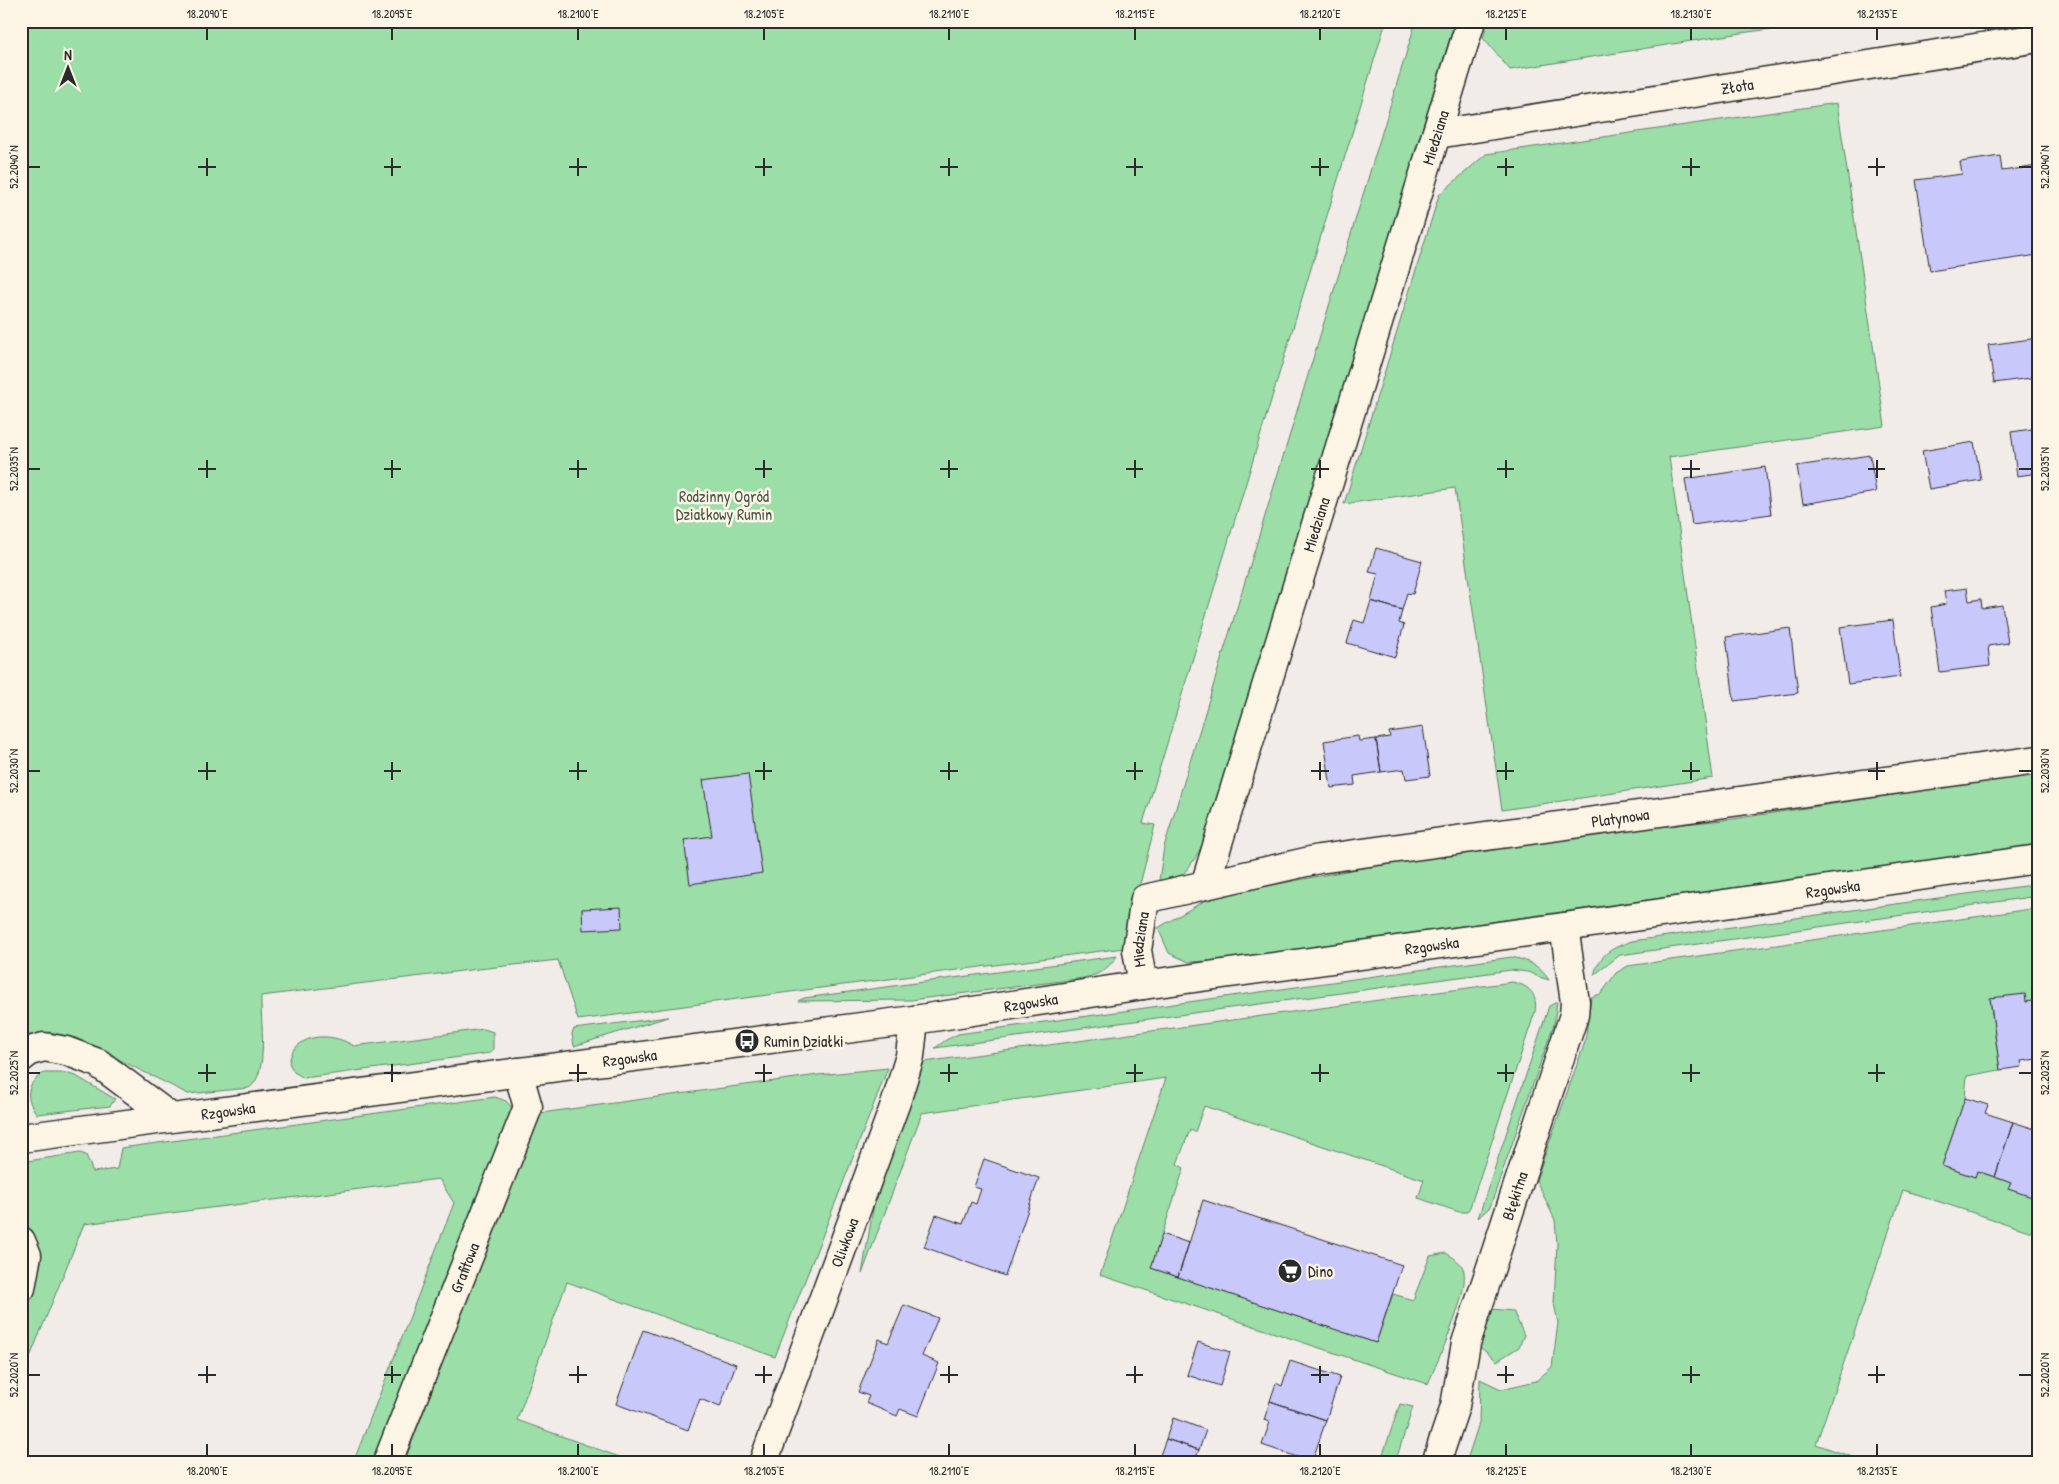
<svg xmlns="http://www.w3.org/2000/svg" width="2059" height="1484" viewBox="0 0 2059 1484" font-family="'Patrick Hand',sans-serif">
  <style>
    .green { fill: #9bdea8; stroke: #63846a }
    .building { fill: #c9c8fb; stroke: #2b2b2b }
    .lines { fill: none; stroke-linecap: round; stroke-linejoin: round }
    .minor-casing { stroke: #2b2b2b; stroke-width: 31 }
    .minor { stroke: #fcf5e5; stroke-width: 28 }
    .ticks { fill: none; stroke: #2b2b2b; stroke-width: 2 }
    .labels { text-anchor: middle; stroke-width: 5; stroke-linejoin: round; paint-order: stroke }
    .street-label { font-size: 16px; fill: #2b2b2b; stroke: #fcf5e5 }
    .park-label { font-size: 16px; fill: #47584a; stroke: #fcf5e5 }
    .poi-label { font-size: 16px; fill: #2b2b2b; stroke: #fcf5e5; text-anchor: start }
    .neatline { fill: none; stroke: #2b2b2b; stroke-width: 2 }
    .ticks-label { font-size: 12px; text-anchor: middle; fill: #2b2b2b }
  </style>
  <rect width="100%" height="100%" fill="#f2ece9"/>
  <filter id="ink" filterUnits="userSpaceOnUse"><feTurbulence type="fractalNoise" baseFrequency=".02" numOctaves="2"/><feDisplacementMap in="SourceGraphic" scale="10" xChannelSelector="R" yChannelSelector="G"/><feConvolveMatrix kernelMatrix="1 2 1 2 8 2 1 2 1" color-interpolation-filters="sRGB"/></filter>
  <g filter="url(#ink)">
    <path class="green" d="M21,21H1386L1143,823L1155,825L1124,948L578,1020L558,960L470,970L261,996C260,1019 270,1074 249,1088L188,1094L76,1038L50,1032L21,1037Z
      M1416,21H1455L1211,827C1204,842 1190,873 1175,880C1172,882 1167,882 1164,883L1159,880L1164,847Z
      M1488,21H1835L1748,32L1510,70L1483,38Z
      M1837,103L1885,426L1669,457L1713,778L1502,810L1455,488L1344,504L1439,195L1486,154Z
      M2038,773V845L1213,961L1189,962L1169,953L1158,928L1204,901L1246,890L1372,866L1548,838L1733,819Z
      M2038,884V896L1620,955L1594,975C1600,953 1612,948 1632,941Z
      M2038,908V1000L2026,1002L1990,999L2000,1070L1967,1076L1965,1098L1942,1166L1975,1177L1977,1171L2011,1183L2009,1189L2038,1199V1234L1903,1190L1816,1444L1869,1463H1466L1479,1423L1480,1379L1501,1389L1536,1381L1552,1367L1558,1323L1554,1303L1557,1244L1555,1220L1536,1180L1585,1042L1591,997L1601,994L1616,973L1628,966Z
      M1117,956C1103,976 1091,977 1069,980L911,1000L798,1001L804,998Z
      M1512,957C1529,961 1539,965 1549,980L1539,977L1528,972L1511,970L935,1048L946,1040L958,1034Z
      M1512,982C1529,985 1538,994 1535,1012L1470,1207L1467,1212H1459L1418,1198L1424,1180L1204,1106L1195,1132L1190,1130L1177,1164L1184,1168L1151,1268L1376,1343L1393,1294L1413,1300L1430,1256L1446,1253C1453,1257 1463,1263 1464,1272C1468,1297 1438,1359 1428,1384L1100,1275L1166,1078L922,1113L862,1274L873,1209L924,1062Z
      M1557,1002L1554,1024L1490,1207L1478,1218L1549,1006Z
      M668,1017L574,1046L572,1034L574,1029Z
      M484,1029L493,1032V1049L490,1053L304,1078L294,1072L289,1063C290,1059 291,1054 293,1051C307,1031 337,1035 354,1046Z
      M888,1068L775,1357L567,1282L517,1420L636,1463H404L517,1166L541,1113L818,1075Z
      M44,1073H66L76,1076L115,1099L110,1106L37,1114C24,1098 26,1083 44,1073Z
      M495,1097L506,1101L514,1110L508,1119L376,1463H353L454,1203L439,1179L84,1224L30,1357L21,1353V1324L41,1262L33,1233L21,1221V1162L80,1153L86,1155L93,1172L117,1169L121,1148Z
      M1492,1309L1513,1311L1524,1335L1519,1347L1497,1361L1480,1347Z
      M1400,1404L1413,1407L1395,1463H1380Z"/>
    <path class="building" d="M2000,156L2002,171L2038,166V255L1930,271L1916,180L1962,174L1960,162Z
      M2038,338V377L1994,383L1988,345Z
      M2038,428V473L2017,476L2011,432Z
      M1974,442L1981,480L1929,489L1922,451Z
      M1870,455L1876,492L1803,504L1797,466Z
      M1765,467L1771,514L1692,525L1685,479Z
      M1376,548L1422,561L1413,594L1407,593L1402,610L1371,601L1378,574L1369,572Z
      M1967,588L1969,601L1981,599L1982,608L2002,605L2008,643L1988,646L1990,666L1940,672L1931,607L1946,604L1944,591Z
      M1371,601L1402,610L1399,623L1404,625L1395,657L1347,643L1354,620L1364,623Z
      M1893,620L1900,677L1848,684L1840,627Z
      M1790,628L1798,693L1734,701L1726,637Z
      M1423,727L1430,776L1406,779L1404,769L1381,772L1376,739L1390,737L1389,732Z
      M1358,736L1359,741L1376,739L1381,772L1354,776L1355,785L1331,788L1324,741Z
      M748,774L762,873L690,884L684,840L712,836L703,780Z
      M621,907L622,928L583,930L582,909Z
      M2025,994L2026,1002L2038,1000V1059L2021,1061L2022,1067L2000,1070L1990,998Z
      M1965,1098L1988,1105L1985,1113L2013,1122L1995,1177L1977,1171L1975,1177L1942,1166Z
      M2013,1122L2038,1130V1199L2008,1189L2011,1183L1995,1177Z
      M984,1159L1039,1178L1005,1276L924,1247L936,1215L963,1224L971,1202L976,1204L981,1189L974,1187Z
      M1203,1200L1402,1265L1376,1343L1178,1277Z
      M1162,1234L1189,1243L1178,1277L1151,1268Z
      M904,1305L938,1318L922,1356L939,1363L918,1416L900,1409L897,1416L866,1403L869,1396L858,1392L879,1339L888,1343Z
      M643,1330L736,1364L720,1407L700,1399L688,1430L616,1404Z
      M1198,1342L1230,1352L1220,1386L1187,1375Z
      M1290,1361L1340,1377L1326,1420L1270,1401L1276,1383L1282,1386Z
      M1270,1401L1326,1420L1312,1462L1262,1445L1270,1422L1264,1420Z
      M1173,1418L1206,1430L1199,1450L1166,1439Z
      M1166,1439L1199,1450L1194,1463H1172L1159,1458Z"/>
    <g class="lines">
      <defs>
        <g id="minor">
          <path id="s1" d="M1437,134L2038,38"/>
          <path id="s2" d="M1205,885L1319,859L2038,760"/>
          <path id="s3" d="M1143,985L1137,950L1145,899L1205,885L1471,21"/>
          <path d="M21,1058L30,1051L44,1047L66,1051L98,1063L170,1117"/>
          <path id="s4" d="M21,1138L914,1020L1143,985L1564,927L2038,859"/>
          <path d="M21,1241L27,1255L21,1288"/>
          <path id="s5" d="M387,1463L528,1107L518,1072"/>
          <path id="s6" d="M763,1463L896,1102L910,1056L914,1020"/>
          <path id="s7" d="M1436,1463L1455,1406L1466,1343L1574,1015L1575,1002L1564,927"/>
        </g>
      </defs>
      <use href="#minor" class="minor-casing"/>
      <use href="#minor" class="minor"/>
    </g>
  </g>
  <path class="ticks" d="M207,28V40M392,28V40M578,28V40M764,28V40M949,28V40M1135,28V40M1320,28V40M1506,28V40M1691,28V40M1877,28V40M207,158V176M392,158V176M578,158V176M764,158V176M949,158V176M1135,158V176M1320,158V176M1506,158V176M1691,158V176M1877,158V176M28,167H40M198,167H216M384,167H401M569,167H587M755,167H772M940,167H958M1126,167H1143M1311,167H1329M1497,167H1514M1682,167H1700M1868,167H1885M2019,167H2032M207,460V478M392,460V478M578,460V478M764,460V478M949,460V478M1135,460V478M1320,460V478M1506,460V478M1691,460V478M1877,460V478M28,469H40M198,469H216M384,469H401M569,469H587M755,469H772M940,469H958M1126,469H1143M1311,469H1329M1497,469H1514M1682,469H1700M1868,469H1885M2019,469H2032M207,762V780M392,762V780M578,762V780M764,762V780M949,762V780M1135,762V780M1320,762V780M1506,762V780M1691,762V780M1877,762V780M28,771H40M198,771H216M384,771H401M569,771H587M755,771H772M940,771H958M1126,771H1143M1311,771H1329M1497,771H1514M1682,771H1700M1868,771H1885M2019,771H2032M207,1064V1082M392,1064V1082M578,1064V1082M764,1064V1082M949,1064V1082M1135,1064V1082M1320,1064V1082M1506,1064V1082M1691,1064V1082M1877,1064V1082M28,1073H40M198,1073H216M384,1073H401M569,1073H587M755,1073H772M940,1073H958M1126,1073H1143M1311,1073H1329M1497,1073H1514M1682,1073H1700M1868,1073H1885M2019,1073H2032M207,1366V1383M392,1366V1383M578,1366V1383M764,1366V1383M949,1366V1383M1135,1366V1383M1320,1366V1383M1506,1366V1383M1691,1366V1383M1877,1366V1383M28,1375H40M198,1375H216M384,1375H401M569,1375H587M755,1375H772M940,1375H958M1126,1375H1143M1311,1375H1329M1497,1375H1514M1682,1375H1700M1868,1375H1885M2019,1375H2032M207,1444V1456M392,1444V1456M578,1444V1456M764,1444V1456M949,1444V1456M1135,1444V1456M1320,1444V1456M1506,1444V1456M1691,1444V1456M1877,1444V1456"/>
  <defs>
    <symbol id="bus-disc" viewBox="-11 -11 22 22"><circle r="9.5" fill="#2b2b2b" stroke="#fcf5e5"/><path d="M-5-6H5V4H4V6H2V4H-2V6H-4V4H-5ZM-3.5-4V0h7V-4ZM-3.5 1.2v1.5H-2V1.2ZM2 1.2v1.5H3.5V1.2Z" fill="#fff"/></symbol>
    <symbol id="supermarket-disc" viewBox="-11 -11 22 22"><circle r="9.5" fill="#2b2b2b" stroke="#fcf5e5"/><path d="M-6-5.5h2.5l.6 2H6L4.5 2H-2.5L-4.4-4H-6ZM-1.5 3.2a1.3 1.3 0 1 0 .1 0ZM3 3.2a1.3 1.3 0 1 0 .1 0Z" fill="#fff"/></symbol>
  </defs>
  <g fill-rule="evenodd">
    <use href="#bus-disc" x="733" y="1027" width="28" height="28"/>
    <use href="#supermarket-disc" x="1276" y="1257" width="28" height="28"/>
  </g>
  <g class="labels">
    <g class="street-label">
      <text dy="6" stroke="none"><textPath href="#s1" startOffset="304">Złota</textPath></text>
      <text dy="6" stroke="none"><textPath href="#s3" startOffset="931">Miedziana</textPath></text>
      <text dy="6" stroke="none"><textPath href="#s3" startOffset="526">Miedziana</textPath></text>
      <text dy="6" stroke="none"><textPath href="#s2" startOffset="421">Platynowa</textPath></text>
      <text dy="6" stroke="none"><textPath href="#s4" startOffset="1829">Rzgowska</textPath></text>
      <text dy="6" stroke="none"><textPath href="#s3" startOffset="46">Miedziana</textPath></text>
      <text dy="6" stroke="none"><textPath href="#s4" startOffset="1424">Rzgowska</textPath></text>
      <text dy="6" stroke="none"><textPath href="#s4" startOffset="1019">Rzgowska</textPath></text>
      <text dy="6" stroke="none"><textPath href="#s4" startOffset="614">Rzgowska</textPath></text>
      <text dy="6" stroke="none"><textPath href="#s4" startOffset="209">Rzgowska</textPath></text>
      <text dy="6" stroke="none"><textPath href="#s7" startOffset="279">Błękitna</textPath></text>
      <text dy="6" stroke="none"><textPath href="#s6" startOffset="235">Oliwkowa</textPath></text>
      <text dy="6" stroke="none"><textPath href="#s5" startOffset="210">Grafitowa</textPath></text>
    </g>
    <g class="park-label">
      <text x="724" y="502">Rodzinny Ogród<tspan x="724" dy="18">Działkowy Rumin</tspan></text>
    </g>
    <g class="poi-label">
      <text x="764" y="1047">Rumin Działki</text>
      <text x="1308" y="1277">Dino</text>
    </g>
  </g>
  <rect width="2059" height="1484" fill="none" stroke="#fcf5e5" stroke-width="55"/>
  <g transform="translate(68 68)" stroke="#fcf5e5" stroke-width="4" paint-order="stroke">
  <path d="M0-4L9 19L0 12L-9 19Z" fill="#2b2b2b"/>
  <text y="-8" font-size="14" font-weight="bold" text-anchor="middle" fill="#2b2b2b">N</text>
  </g>
  <rect x="28" y="28" width="2004" height="1428" class="neatline"/>
  <g class="ticks-label">
    <text x="207" y="18">18.2090°E</text>
    <text x="392" y="18">18.2095°E</text>
    <text x="578" y="18">18.2100°E</text>
    <text x="764" y="18">18.2105°E</text>
    <text x="949" y="18">18.2110°E</text>
    <text x="1135" y="18">18.2115°E</text>
    <text x="1320" y="18">18.2120°E</text>
    <text x="1506" y="18">18.2125°E</text>
    <text x="1691" y="18">18.2130°E</text>
    <text x="1877" y="18">18.2135°E</text>
    <text transform="translate(14 167) rotate(-90)" y="4">52.2040°N</text>
    <text transform="translate(2045 167) rotate(-90)" y="4">52.2040°N</text>
    <text transform="translate(14 469) rotate(-90)" y="4">52.2035°N</text>
    <text transform="translate(2045 469) rotate(-90)" y="4">52.2035°N</text>
    <text transform="translate(14 771) rotate(-90)" y="4">52.2030°N</text>
    <text transform="translate(2045 771) rotate(-90)" y="4">52.2030°N</text>
    <text transform="translate(14 1073) rotate(-90)" y="4">52.2025°N</text>
    <text transform="translate(2045 1073) rotate(-90)" y="4">52.2025°N</text>
    <text transform="translate(14 1375) rotate(-90)" y="4">52.2020°N</text>
    <text transform="translate(2045 1375) rotate(-90)" y="4">52.2020°N</text>
    <text x="207" y="1475">18.2090°E</text>
    <text x="392" y="1475">18.2095°E</text>
    <text x="578" y="1475">18.2100°E</text>
    <text x="764" y="1475">18.2105°E</text>
    <text x="949" y="1475">18.2110°E</text>
    <text x="1135" y="1475">18.2115°E</text>
    <text x="1320" y="1475">18.2120°E</text>
    <text x="1506" y="1475">18.2125°E</text>
    <text x="1691" y="1475">18.2130°E</text>
    <text x="1877" y="1475">18.2135°E</text>
  </g>
</svg>
